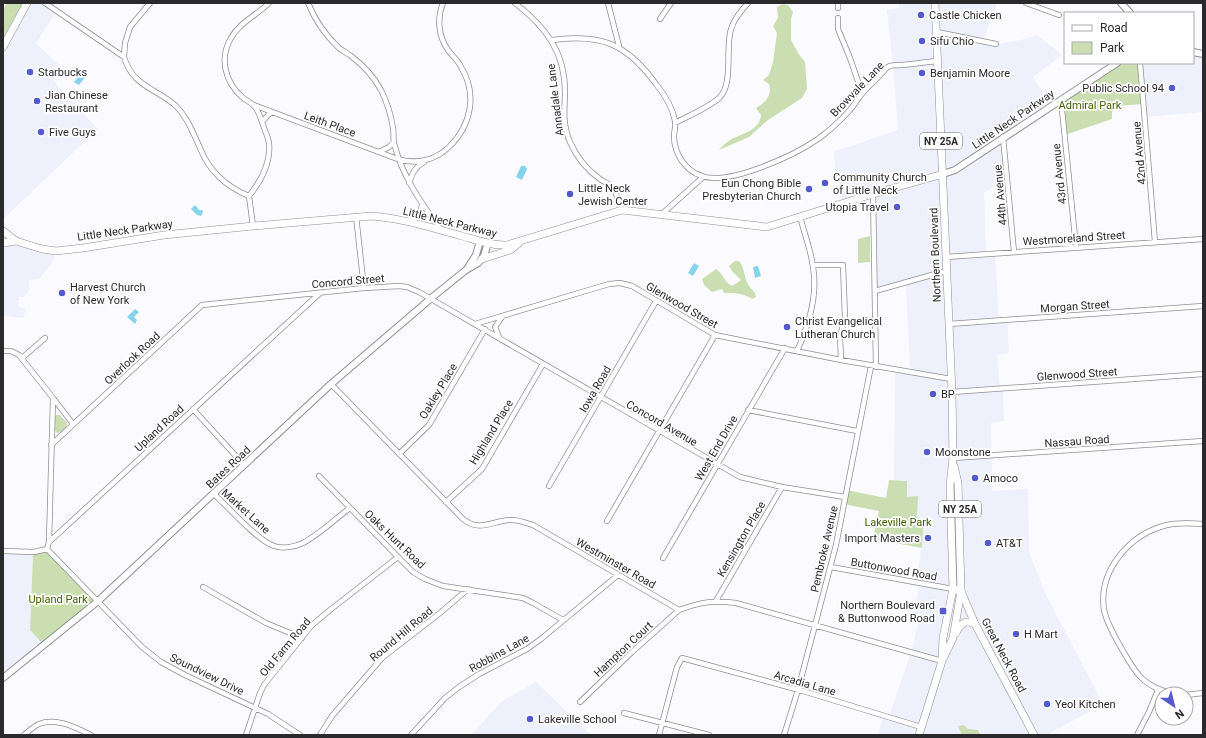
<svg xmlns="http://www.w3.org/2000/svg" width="1206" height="738" viewBox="0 0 1206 738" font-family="Roboto,sans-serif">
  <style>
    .built { fill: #eef0fb }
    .green { fill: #cadeb2 }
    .water { fill: #85d4ec }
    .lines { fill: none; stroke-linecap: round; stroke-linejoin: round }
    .minor-casing { stroke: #8e8f92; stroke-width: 6 }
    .tertiary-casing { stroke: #8e8f92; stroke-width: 8 }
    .secondary-casing { stroke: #8e8f92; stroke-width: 8 }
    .primary-casing { stroke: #8e8f92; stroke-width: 8 }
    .minor { stroke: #fff; stroke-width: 4.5 }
    .tertiary { stroke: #fff; stroke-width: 6 }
    .secondary { stroke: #fff; stroke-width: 7 }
    .primary { stroke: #fff; stroke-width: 7 }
    .poi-dot { fill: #5559d0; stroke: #fff; stroke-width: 1.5 }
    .labels { text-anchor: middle; stroke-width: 3.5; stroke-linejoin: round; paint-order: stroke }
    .shield { fill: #fff; stroke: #6a6a6b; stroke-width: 1 }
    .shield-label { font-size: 10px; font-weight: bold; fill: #2a2a2c }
    .poi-label { font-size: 11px; fill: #2a2a2c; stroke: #fff; text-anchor: start }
    .street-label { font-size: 11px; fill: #2a2a2c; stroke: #fff }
    .park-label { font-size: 11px; fill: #436003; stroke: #fff }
  </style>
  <rect width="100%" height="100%" fill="#fbfbff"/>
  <path class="built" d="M27,3H45L57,11L36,43L58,64L53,79L59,88L98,129L3,219V49Z
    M899,3H997L983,41L997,44L1021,40L1037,35L1062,55L1033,77L1052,106L1004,137L1007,178L984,193L986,254L995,253L999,320H1007L1009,353L997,355L1000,389H1003L1004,421L991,423L992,491L1028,489L1029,552L1044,591L1103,704L1047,735H878L883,716L889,717L911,652L919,621L911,616L921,583L915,582L922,548L923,528L925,527L917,516L918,497H907V481L894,480L895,370L910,372L906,283L875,291L873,194L843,203L836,177L834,151L865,142V141L898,130L893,66L887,10L899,8Z
    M1193,52L1203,54V112L1144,117L1140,63H1193Z
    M16,241L56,251L52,263L39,279L29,280V291L24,297H19L18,306L25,309L24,318L3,316V243Z
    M3,553L33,554L30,630L43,644L3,676Z
    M536,682L591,735H471L501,702Z"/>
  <path class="green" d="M7,3H23L3,38V9Z
    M783,4L788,5L793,12L791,19V40L798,53L805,62L807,89L802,98L768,120L749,137L719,150C721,148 723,145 726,143C738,133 759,133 761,115L756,108C766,102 772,96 769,84L763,80L769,75L773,62L777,33L773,26L778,18L777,7Z
    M1117,63H1140L1143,104L1116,106L1112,109V119L1065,135L1061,100Z
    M870,236V262L858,263V239Z
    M735,261H739C745,268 744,279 749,286C753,291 755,291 756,297L752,299C743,293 735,293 724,293L722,289L712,292L704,285L702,279L716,269C723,273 724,282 732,286L741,280L732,271L729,266Z
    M56,415H60L67,423C68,428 61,433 57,433L54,429L55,417Z
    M889,480L907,481V497L918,496L917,516L925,527L923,528L922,548L873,539L879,511L843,504L846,490L886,498Z
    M47,551L96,601L43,644L30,630L33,554Z
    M964,725L968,729L978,730L980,735H960L961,733L958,726Z"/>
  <path class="water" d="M80,71L86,76L79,85L74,82L79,76L78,74Z
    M521,166H525L527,169L522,180L516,177Z
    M195,205L199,210H202L203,212L201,216L197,215L191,209Z
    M694,263L699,266L693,276L688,273Z
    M758,266L761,276L755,278L753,267Z
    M135,309L139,312L134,317L137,320L135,324L127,317Z"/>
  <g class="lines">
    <defs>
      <path id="minor" d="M45,3L124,57C133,87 156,88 176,106C188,118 193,133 200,148C209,171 227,187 249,196
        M308,3C315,20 325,35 339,48C343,51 347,53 351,56C363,65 374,77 381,90C387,102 391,115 393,128C394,132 393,138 394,143C402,176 421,203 441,230
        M515,3C546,27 566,53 565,95C564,111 563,126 570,142C577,158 587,170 600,179C604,182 610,184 613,188C617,194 619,203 622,210
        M608,3L619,46
        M1026,3L1059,15
        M838,8V3
        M838,18V29L850,58L862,93
        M660,19L671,3
        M937,32L996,44
        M552,40C601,33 627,44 656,84C664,94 673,109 675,121C676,126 674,132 674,136C674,153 685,171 702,176C729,186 795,155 818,139C829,131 840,121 849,111C854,106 857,99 862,94C867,87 875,81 881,74C883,72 886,67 890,66C893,65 898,65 902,65C914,64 926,62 938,61
        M124,57L125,43L130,27L150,3
        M1140,63L1155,242
        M1061,100L1076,247
        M254,105L400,160C420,164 436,160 450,146C472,124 477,93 461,67C458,60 452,56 448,50C438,36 437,18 443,3
        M262,122L271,112
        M675,123C688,116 708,108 719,98C734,85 725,47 731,29C734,19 741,11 748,3
        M1003,137L1014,252
        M379,152L389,147L394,142
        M409,183C412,174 415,167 424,162
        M873,194L876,367
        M662,214L703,177
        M356,216L364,288
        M407,221C417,219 421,214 422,204
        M253,226L249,196C261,181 271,162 269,143C268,137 265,131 263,125C261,119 259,111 254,106C251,102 245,100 242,97C225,82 219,58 231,38C239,23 257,15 269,3
        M946,257L1203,239
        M813,265H843L845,318L840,336L841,360
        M875,291L946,271
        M475,324L609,284L620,283L632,286L715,335L841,360L951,379
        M949,324L1203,306
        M499,337L495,327L502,317
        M3,351H11L19,355L53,398L49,542
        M797,351C809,325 818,296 813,267C811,250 804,233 800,216
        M22,358L45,338
        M331,384L463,519C480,533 493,520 512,520C519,520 526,523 533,525L679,610C701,602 713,600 736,603L942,661
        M952,392L1203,374
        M53,398L73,424
        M193,409L244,465
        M748,410L857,431
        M51,445L202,305L364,288L399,286L407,287L419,292L740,477L782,487L845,497
        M399,454L429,425L485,329
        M953,458L1203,441
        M319,476L398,557L413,572L425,579L443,586L523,598L533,603L563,620
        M549,486L656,301
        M214,494C228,507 257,540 274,546C282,549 295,547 303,543C320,534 335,519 350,508
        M446,502L482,469L543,364
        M607,521L715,335
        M47,549L49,542L320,293
        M47,549L142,647L161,662L185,675L268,714L300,735
        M3,551L34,552L47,549
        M663,558L785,348
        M831,567L953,589
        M203,587L266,623L302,638
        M716,601L782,487
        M1174,694C1145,687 1137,676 1123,651C1116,639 1107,624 1104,610C1098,570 1130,534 1167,525C1179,522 1191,523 1203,524
        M1186,695L1203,693
        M580,702L632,652L679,610
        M624,713L709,735
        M24,735C29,731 34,726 39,724C57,717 76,728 91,735
        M246,735L260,693L264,685L311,626L330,610L398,557
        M320,735L332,716L382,658L440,613L468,589
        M411,735L445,698L459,687L479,674L527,649L541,639L618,575
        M659,735L677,667L682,658L803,691L921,727
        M784,735L798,690L836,545L871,366
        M1137,735L1149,712L1158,690"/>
      <path id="tertiary" d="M1121,3L1130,13
        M1193,52L1203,54
        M943,174L955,170L1117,63
        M467,269L476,255L480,241
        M3,678L97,602L331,384L435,295L466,270L478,263L484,256L488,243"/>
      <path id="secondary" d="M3,47L27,3
        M3,231L16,241L42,249L56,251L83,248L164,235L253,226L371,216C402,218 432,228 462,236C476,240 492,246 507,245L622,210L767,227L873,194L943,174
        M3,243L16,241
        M482,259L510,250L518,244
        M953,589L961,591L975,624L1034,735"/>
      <path id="primary" d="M935,3L952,392L953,458L950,485L953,589L943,638L942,661
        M956,633C960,624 965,619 975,624
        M919,735L942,661L953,638L961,591L958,483L954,466"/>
    </defs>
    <use href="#minor" class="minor-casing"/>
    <use href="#tertiary" class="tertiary-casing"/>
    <use href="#secondary" class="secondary-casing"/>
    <use href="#primary" class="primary-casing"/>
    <use href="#minor" class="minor"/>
    <use href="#tertiary" class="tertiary"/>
    <use href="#secondary" class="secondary"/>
    <use href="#primary" class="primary"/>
  </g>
  <g class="poi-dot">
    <circle cx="921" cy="15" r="4"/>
    <circle cx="922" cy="41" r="4"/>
    <circle cx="30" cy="72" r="4"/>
    <circle cx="922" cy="73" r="4"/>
    <circle cx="1172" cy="88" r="4"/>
    <circle cx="37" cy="101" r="4"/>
    <circle cx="41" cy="132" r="4"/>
    <circle cx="825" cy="183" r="4"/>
    <circle cx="809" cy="189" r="4"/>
    <circle cx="570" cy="194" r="4"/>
    <circle cx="897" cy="207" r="4"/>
    <circle cx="62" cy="293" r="4"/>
    <circle cx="787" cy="327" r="4"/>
    <circle cx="933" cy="394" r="4"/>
    <circle cx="927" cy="452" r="4"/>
    <circle cx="975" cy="478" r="4"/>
    <circle cx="928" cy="538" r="4"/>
    <circle cx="988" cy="543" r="4"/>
    <rect x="939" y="607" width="8" height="8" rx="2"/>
    <circle cx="1016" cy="634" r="4"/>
    <circle cx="1047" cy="704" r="4"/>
    <circle cx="530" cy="719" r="4"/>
  </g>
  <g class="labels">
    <g class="shield">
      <rect x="920" y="133" width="42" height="16" rx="3"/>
      <rect x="939" y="501" width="42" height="16" rx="3"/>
    </g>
    <g class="shield-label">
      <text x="941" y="145">NY 25A</text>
      <text x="960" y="513">NY 25A</text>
    </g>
    <g class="poi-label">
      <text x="929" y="19">Castle Chicken</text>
      <text x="930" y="45">Sifu Chio</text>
      <text x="38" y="76">Starbucks</text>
      <text x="930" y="77">Benjamin Moore</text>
      <text x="1164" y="92" text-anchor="end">Public School 94</text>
      <text x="45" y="99">Jian Chinese<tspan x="45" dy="13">Restaurant</tspan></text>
      <text x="49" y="136">Five Guys</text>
      <text x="833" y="181">Community Church<tspan x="833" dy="13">of Little Neck</tspan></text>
      <text x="801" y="187" text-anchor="end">Eun Chong Bible<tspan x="801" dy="13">Presbyterian Church</tspan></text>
      <text x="578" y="192">Little Neck<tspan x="578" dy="13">Jewish Center</tspan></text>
      <text x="889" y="211" text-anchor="end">Utopia Travel</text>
      <text x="70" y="291">Harvest Church<tspan x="70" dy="13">of New York</tspan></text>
      <text x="795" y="325">Christ Evangelical<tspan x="795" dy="13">Lutheran Church</tspan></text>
      <text x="941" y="398">BP</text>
      <text x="935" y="456">Moonstone</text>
      <text x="983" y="482">Amoco</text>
      <text x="920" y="542" text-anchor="end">Import Masters</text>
      <text x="996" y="547">AT&amp;T</text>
      <text x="935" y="609" text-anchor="end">Northern Boulevard<tspan x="935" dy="13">&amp; Buttonwood Road</tspan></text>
      <text x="1024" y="638">H Mart</text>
      <text x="1055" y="708">Yeol Kitchen</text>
      <text x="538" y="723">Lakeville School</text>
    </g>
    <g class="street-label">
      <text transform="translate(857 89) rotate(-46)" y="4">Browvale Lane</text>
      <text transform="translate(555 100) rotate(-97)" y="4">Annadale Lane</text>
      <text transform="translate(1013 119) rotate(-34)" y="4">Little Neck Parkway</text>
      <text transform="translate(330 124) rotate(20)" y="4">Leith Place</text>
      <text transform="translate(1139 153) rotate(-95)" y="4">42nd Avenue</text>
      <text transform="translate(1059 174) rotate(-96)" y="4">43rd Avenue</text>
      <text transform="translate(1000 195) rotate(-95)" y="4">44th Avenue</text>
      <text transform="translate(450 222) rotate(14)" y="4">Little Neck Parkway</text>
      <text transform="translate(125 230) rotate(-8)" y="4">Little Neck Parkway</text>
      <text transform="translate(1074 238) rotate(-4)" y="4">Westmoreland Street</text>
      <text transform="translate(935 255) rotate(-92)" y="4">Northern Boulevard</text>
      <text transform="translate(348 281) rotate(-5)" y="4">Concord Street</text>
      <text transform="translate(682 305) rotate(30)" y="4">Glenwood Street</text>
      <text transform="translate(1075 306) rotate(-4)" y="4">Morgan Street</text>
      <text transform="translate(132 358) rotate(-43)" y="4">Overlook Road</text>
      <text transform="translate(1077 374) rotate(-4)" y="4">Glenwood Street</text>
      <text transform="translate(595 389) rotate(-60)" y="4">Iowa Road</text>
      <text transform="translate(438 391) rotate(-59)" y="4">Oakley Place</text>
      <text transform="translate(662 423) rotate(30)" y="4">Concord Avenue</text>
      <text transform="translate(159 428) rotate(-43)" y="4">Upland Road</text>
      <text transform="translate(491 432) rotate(-59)" y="4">Highland Place</text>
      <text transform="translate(1077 441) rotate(-4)" y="4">Nassau Road</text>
      <text transform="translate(716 448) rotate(-60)" y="4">West End Drive</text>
      <text transform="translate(228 467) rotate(-43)" y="4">Bates Road</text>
      <text transform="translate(246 511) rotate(42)" y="4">Market Lane</text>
      <text transform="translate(395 539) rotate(44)" y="4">Oaks Hunt Road</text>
      <text transform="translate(741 539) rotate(-60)" y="4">Kensington Place</text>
      <text transform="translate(824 549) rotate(-77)" y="4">Pembroke Avenue</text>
      <text transform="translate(616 563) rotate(30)" y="4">Westminster Road</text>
      <text transform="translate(894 569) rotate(10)" y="4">Buttonwood Road</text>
      <text transform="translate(401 634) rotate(-40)" y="4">Round Hill Road</text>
      <text transform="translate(285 647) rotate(-50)" y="4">Old Farm Road</text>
      <text transform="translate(623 649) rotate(-43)" y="4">Hampton Court</text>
      <text transform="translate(499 653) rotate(-29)" y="4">Robbins Lane</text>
      <text transform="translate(1004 655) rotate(62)" y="4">Great Neck Road</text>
      <text transform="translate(207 674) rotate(26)" y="4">Soundview Drive</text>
      <text transform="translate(805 683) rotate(16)" y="4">Arcadia Lane</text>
    </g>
    <g class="park-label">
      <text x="1090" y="109">Admiral Park</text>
      <text x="898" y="526">Lakeville Park</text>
      <text x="58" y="603">Upland Park</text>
    </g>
  </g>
  <rect width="1206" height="738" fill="none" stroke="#2a2a2c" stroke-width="8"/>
  <rect x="1064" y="12" width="130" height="52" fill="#ffffff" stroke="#aaaaab"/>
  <rect x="1072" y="25" width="20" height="6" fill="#ffffff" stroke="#aaaaab"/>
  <text x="1100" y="32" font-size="12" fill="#2a2a2c">Road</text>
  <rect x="1072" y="42" width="20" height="12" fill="#cadeb2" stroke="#aaaaab"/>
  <text x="1100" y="52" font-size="12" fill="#2a2a2c">Park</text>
  <g transform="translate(1174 706) rotate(145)"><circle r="19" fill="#ffffff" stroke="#aaaaab"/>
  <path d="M0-3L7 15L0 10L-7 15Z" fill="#5559d0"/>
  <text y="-6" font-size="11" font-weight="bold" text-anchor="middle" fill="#2a2a2c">N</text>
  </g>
</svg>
